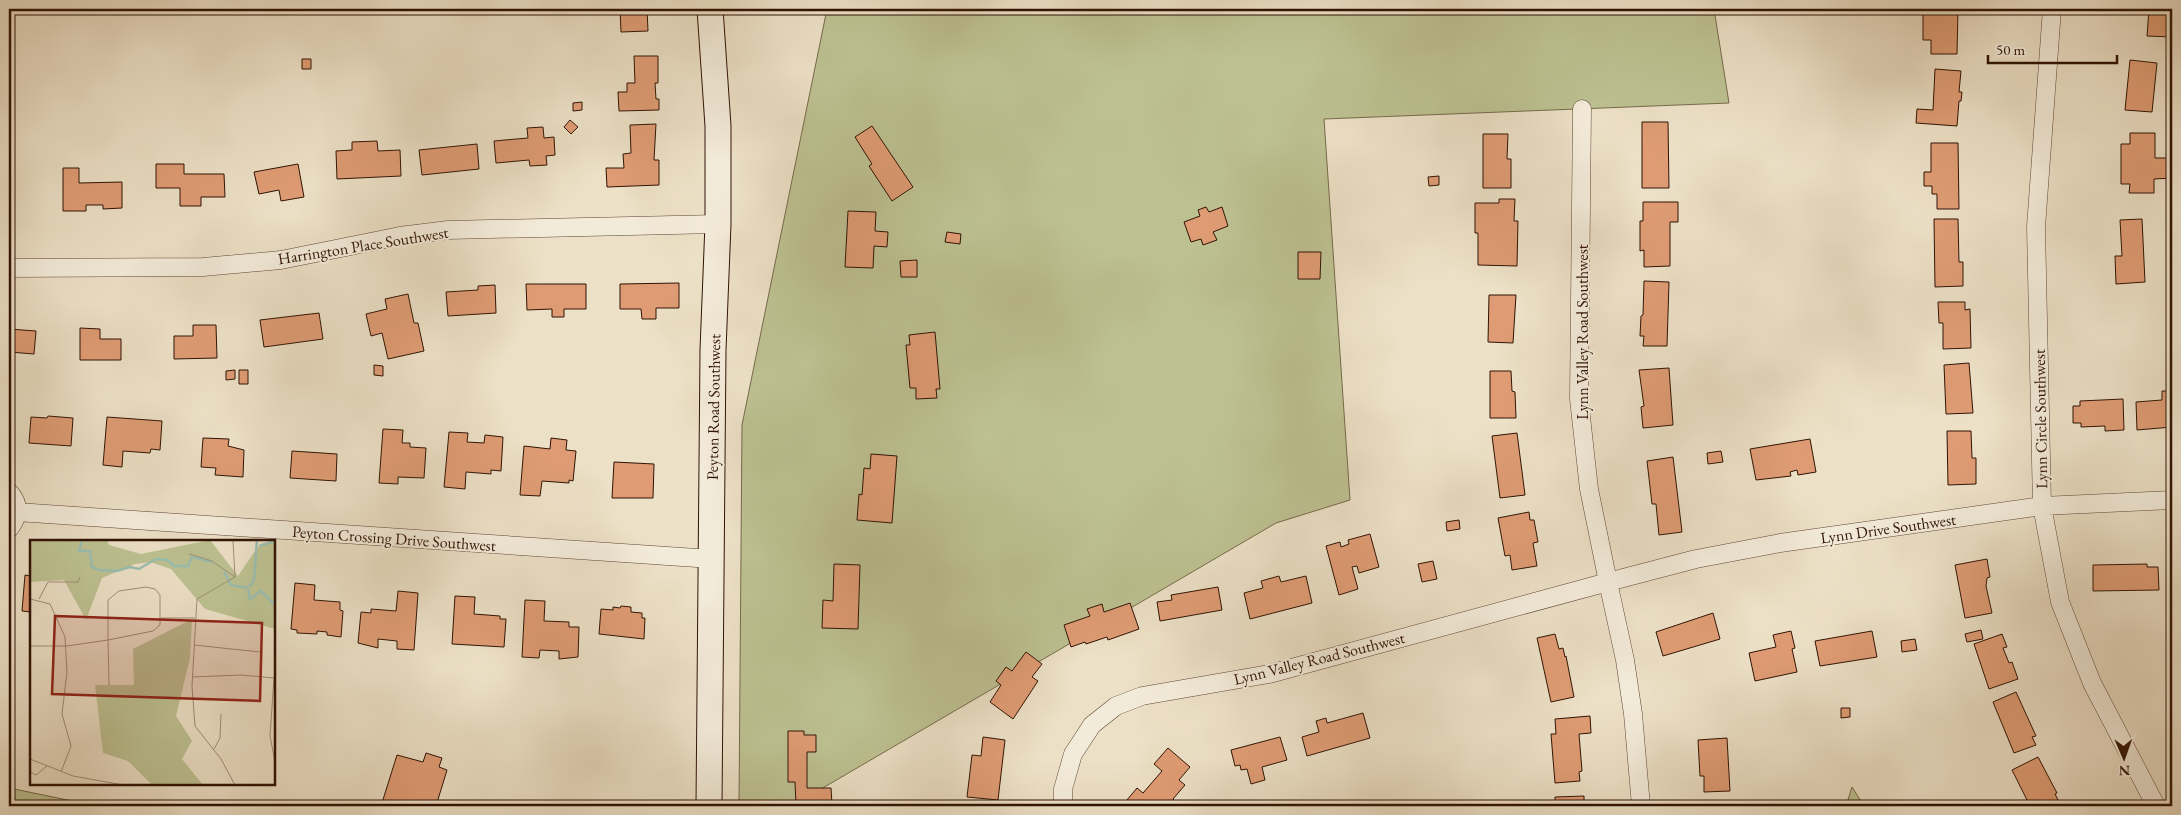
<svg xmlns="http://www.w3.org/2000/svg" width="2181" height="815" viewBox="0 0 2181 815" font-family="'EB Garamond',serif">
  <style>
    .green { fill: #bdc192; stroke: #766a4b }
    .building { fill: #df9c74; stroke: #301304 }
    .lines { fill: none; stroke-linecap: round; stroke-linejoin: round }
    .street-casing { stroke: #5f4634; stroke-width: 19 }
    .secondary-casing { stroke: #301304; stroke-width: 27 }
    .street { stroke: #f3ebda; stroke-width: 18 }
    .secondary { stroke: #f3ebda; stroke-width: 25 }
    .labels { text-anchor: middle; stroke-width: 4; stroke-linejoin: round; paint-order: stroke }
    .street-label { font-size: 16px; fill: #301304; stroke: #f3ebda }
    .inset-river { fill: none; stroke: #9abeaf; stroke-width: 2.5 }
    .inset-road { fill: none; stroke: #a18e78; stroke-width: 1 }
    .view { fill: #8f2418; fill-opacity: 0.15; stroke: #8f2418; stroke-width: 2.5 }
    .inset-edge { fill: none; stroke: #301304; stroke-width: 2.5 }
  </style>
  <rect width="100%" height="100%" fill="#ece0c6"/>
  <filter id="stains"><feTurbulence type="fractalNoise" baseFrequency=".004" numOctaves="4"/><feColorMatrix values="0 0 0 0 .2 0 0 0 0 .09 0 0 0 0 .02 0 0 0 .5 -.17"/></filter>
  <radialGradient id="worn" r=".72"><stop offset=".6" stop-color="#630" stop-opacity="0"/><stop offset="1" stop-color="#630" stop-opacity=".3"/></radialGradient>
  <path class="green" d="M827,9H1714L1729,103L1324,119L1350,500L1276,523L792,806H739L742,425Z
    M1852,787L1864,806H1846Z
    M9,788L97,806H9Z"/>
  <path class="building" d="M620,9H647L648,31L621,32Z
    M1930,9H1958L1957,54H1931V40H1923V13H1930Z
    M2149,9H2172V37L2147,36Z
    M634,56H658V83H655L656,99H659V110L619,111L618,92H627V83H635Z
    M302,59H311V69H302Z
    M2130,60L2157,63L2152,112L2125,110Z
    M1935,69L1961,71L1959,92H1962L1961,101H1959L1957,126L1916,123L1917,109L1933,110Z
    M582,102V110L573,111V103Z
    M570,120L578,127L571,134L564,127Z
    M1642,122H1668L1669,188H1642Z
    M656,124L654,160H659V185L607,187L606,168H624L623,154L631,153L630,125Z
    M872,126L913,187L892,201L869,166L872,164L855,137Z
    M543,127L544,138L554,137L555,155L546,156L547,165L530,166L529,160L496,163L494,141L528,138L527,128Z
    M2130,133H2155V158H2172V178L2154,179V193H2129L2130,184H2121V144H2130Z
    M1483,134H1508L1507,159H1511V188H1483Z
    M377,141L378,151L400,150L401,176L337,179L336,151L352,150V142Z
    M1931,143H1958L1959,209H1937V194H1932V186H1924V172H1931Z
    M477,144L479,169L422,175L419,150Z
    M156,164H184V174H224L225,197H201V206H180V188H156Z
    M298,164L304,197L281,201L279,190L259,194L254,172Z
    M63,168H79V183L122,182V208L103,209V205H86V211H63Z
    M1439,176V185L1429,186L1428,177Z
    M1499,199H1515L1514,221H1518L1517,266L1478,265V233H1475V203H1499Z
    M1643,202H1678V222H1670V266L1644,267V250L1640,251V221H1643Z
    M1206,207L1209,212L1222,207L1228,226L1213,232L1217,240L1203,245L1201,239L1191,242L1184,222L1200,216L1198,210Z
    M848,211L876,212L875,231L888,232L887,247L874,246L873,268L845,267Z
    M1934,219H1958L1959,262H1963V286L1935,287Z
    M2142,219L2145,282L2116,284L2115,256H2122L2120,220Z
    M947,232L961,234L960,244L945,242Z
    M1298,252H1321L1320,279H1298Z
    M917,260V277H901L900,261Z
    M1644,281L1669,282L1667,346H1643L1644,336H1640L1641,316L1643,315Z
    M679,283V308H656V319H642L641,309H620V284Z
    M526,284H586V309H564V317H552V309L527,310Z
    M495,285L496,313L448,316L446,292L478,290V286Z
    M408,294L414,323H418L424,351L388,359L382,333L371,336L366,314L387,309L385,299Z
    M1489,295H1516L1513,343L1488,342Z
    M1938,302H1965V310L1970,309L1971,348L1943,349V323H1939Z
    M319,313L323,339L264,347L260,320Z
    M193,325H216L217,358L174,359V336H193Z
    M80,328L100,329V339H121V360H80Z
    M9,329L36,331L34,354L9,352Z
    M935,332L940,389H936L937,398L916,399V388H910L906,345H910L909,335Z
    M1969,363L1973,413L1946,414L1944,365Z
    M374,365L383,366V376L374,375Z
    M1669,368L1673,425L1643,428L1641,407L1644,406L1639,370Z
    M235,370V379L226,380V371Z
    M239,370H248V384H239Z
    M1490,371H1511L1512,391L1515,392L1516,418H1490Z
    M2162,391H2172V427L2137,430L2136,402L2162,400Z
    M2123,399L2124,430L2105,431V426L2081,427V423H2073V406H2080V401Z
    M48,416L73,418L71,446L29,443L31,417L47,418Z
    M107,417L162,421L160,450L151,449L150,453L123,451L122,467L103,465Z
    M383,429L403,430L402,443H410V447L426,448L424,478L398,477V484L379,483Z
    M1947,431H1971L1972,458H1976V484L1948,485Z
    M449,432L468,433L467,442L484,443L485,435L503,437L501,471L491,470V474L466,472L465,489L444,487Z
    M1517,433L1525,495L1500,498L1492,436Z
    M203,438L229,439L228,446L244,450L243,477L215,475L216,468L201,467Z
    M551,438L567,440L566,450L576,451L573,481L569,480V483L542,481L540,496L520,495L524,446L550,449Z
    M1810,439L1816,472L1798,475L1797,470L1790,472L1791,476L1756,480L1750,449Z
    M292,451L337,454L336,481L290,478Z
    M1721,451L1723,462L1708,464L1707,453Z
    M871,454L897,456L892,523L857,520L859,494L862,495L864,468L870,469Z
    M1673,457L1682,532L1659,535L1656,504H1652L1647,461Z
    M614,462L654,464L653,498H612Z
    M1529,512L1530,520H1534L1538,542L1533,543L1537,566L1512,570L1510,555L1505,556L1498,518Z
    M1459,520L1460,529L1447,531L1446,522Z
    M1370,534L1379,567L1359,573L1357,566L1352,567L1358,589L1339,595L1326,546L1340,542L1341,547L1349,544L1348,540Z
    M1987,559L1990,577L1987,578L1986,586L1992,613L1965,618L1955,565Z
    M1433,561L1437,579L1422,582L1418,564Z
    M834,564L860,565L858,629L822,628L823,600L833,601Z
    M2147,564V567H2158L2159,590L2093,591V565Z
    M25,575L31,576V612L22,611Z
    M1279,576L1281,582L1306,576L1312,603L1250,619L1244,593L1263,588L1261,581Z
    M295,583L315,585L314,600L340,602V610L343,611L341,637L327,635V632L317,631V634L297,633V630L291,629Z
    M1218,587L1222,610L1160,621L1157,602L1172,600L1171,595Z
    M398,591L418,593L414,650L397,649V641L378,639V648L358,643L361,612L371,613V609L396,611Z
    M455,596L475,597L474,614L500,616V619H506L504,647L452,644Z
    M525,600L545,601L544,621L569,622V627H579L578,657L559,659V651L540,650L539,658L522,657Z
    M1130,603L1139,629L1108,640L1107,637L1086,644L1085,642L1071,647L1064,625L1090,616L1087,609L1102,604L1104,612Z
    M621,606L631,607V612L642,613V618H645L644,639L599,634L601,609L613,610V607L620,608Z
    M1713,613L1720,639L1663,656L1656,632Z
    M1981,630L1983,639L1967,642L1965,634Z
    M1791,631L1795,648L1792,649L1797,672L1755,681L1749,653L1776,647L1773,635Z
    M1872,631L1877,657L1820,666L1815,641Z
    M1555,634L1559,649L1563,648L1565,657L1566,656L1574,697L1551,702L1537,638Z
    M2002,634L2007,647L2003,648L2009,663L2012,662L2018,679L1989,689L1974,644Z
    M1915,639L1917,650L1902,652L1901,641Z
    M1026,652L1042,664L1032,677L1038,681L1013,719L990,702L1001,685L996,681L1006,667L1012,671Z
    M2016,692L2036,736L2032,737L2036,745L2014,753L1993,702Z
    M1841,708H1850V717L1841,718Z
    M1363,713L1370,738L1307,756L1302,737L1319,732L1316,721L1326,718L1327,723Z
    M1590,716L1591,733L1579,734L1582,771L1579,772L1580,781L1555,783L1551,734H1556L1555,719Z
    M788,731H804V735H816V752H807V788H831L832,804H796L795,782H788Z
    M983,737L1005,740L998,800L967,797L972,755L981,756Z
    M1280,737L1287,760L1262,767L1265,780L1251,784L1247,769L1241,770L1240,765L1235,766L1231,750Z
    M1727,738L1730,791L1704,792V776H1700L1698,740Z
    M1168,748L1190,767L1179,780L1185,785L1173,799L1177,803L1174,806H1122L1137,788L1143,793L1162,771L1154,764Z
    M426,753L442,758L439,767L447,770L436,806H381L397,755L423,762Z
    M2038,757L2057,793L2055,794L2060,804L2056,806H2030L2012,770Z
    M1584,796V806H1555V797Z"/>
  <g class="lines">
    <defs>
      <path id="street" d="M2052,9L2036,227L2042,506L2060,602L2092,683L2156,806
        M1582,109L1579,399L1589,489L1608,582L1696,559L1780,543L2042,506L2172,500
        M9,268L203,267L281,260L400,236L448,230L718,224
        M9,492C20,503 19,517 9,529
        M17,512L712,559
        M1063,806V789L1073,754L1092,725L1116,706L1142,696L1269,674L1608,582L1625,660L1633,714L1641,806"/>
      <path id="secondary" d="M709,806L713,350L718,224V126L710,9"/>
    </defs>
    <use href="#street" class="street-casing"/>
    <use href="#secondary" class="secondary-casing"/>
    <use href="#street" class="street"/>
    <use href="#secondary" class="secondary"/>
  </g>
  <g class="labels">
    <g class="street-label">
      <text transform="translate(363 245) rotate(-9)" y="6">Harrington Place Southwest</text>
      <text transform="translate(1582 332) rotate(-90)" y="6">Lynn Valley Road Southwest</text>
      <text transform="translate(713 407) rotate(-89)" y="6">Peyton Road Southwest</text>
      <text transform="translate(2040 419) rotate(-91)" y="6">Lynn Circle Southwest</text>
      <text transform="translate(1888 528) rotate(-8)" y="6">Lynn Drive Southwest</text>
      <text transform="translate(394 538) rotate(4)" y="6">Peyton Crossing Drive Southwest</text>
      <text transform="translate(1319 658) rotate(-14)" y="6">Lynn Valley Road Southwest</text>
    </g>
  </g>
  <g transform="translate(30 540)">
    <rect width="245" height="245" fill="#ece0c6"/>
    <path d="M0,0H77L79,5L111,14L180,0L208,36L227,8L245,0V89L175,69L141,29L120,22L105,24L72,38L56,80L34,40L0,42ZM162,79L160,118L146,176L162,201L152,219L173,245H122L98,221L73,213L65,145H104L103,109Z" fill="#bdc192"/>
    <path class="inset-river" d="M52,0L49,11H60L62,27L70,30L87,31L100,27L109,29L126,19L138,20L144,26H158L162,17L182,22M229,6L245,1M194,31L201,45L218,48M219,47L224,40L227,0M218,49L220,59L231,51L245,65"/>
    <path class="inset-road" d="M203,0L205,37L167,59L162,146L165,186L191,219L205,245M159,14L182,21L205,37M116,47L125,49L130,55V85L123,91L78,100V60L89,51ZM0,59L20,64L35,97L37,132L32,174L41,206L31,232M9,59L18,42H48L50,37M131,78H165M164,105L230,112M0,106H37L78,100L79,145M162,137L211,135L244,138M244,138L240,196L245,222M184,209L190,198L191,174M0,219L43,236L93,245M0,232L6,235L17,226"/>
    <path class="view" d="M25,76L232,83L230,161L22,154Z"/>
    <rect width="245" height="245" class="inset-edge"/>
  </g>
  <rect width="2181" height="815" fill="none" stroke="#ece0c6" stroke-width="30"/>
  <rect x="10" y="10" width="2161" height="795" fill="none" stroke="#301304" stroke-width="2.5"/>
  <rect x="15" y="15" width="2151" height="785" fill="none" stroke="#301304"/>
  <g transform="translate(2124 758) rotate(178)" stroke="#f3ebda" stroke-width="4" paint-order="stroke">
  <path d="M0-4L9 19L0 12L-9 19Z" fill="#301304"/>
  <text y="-8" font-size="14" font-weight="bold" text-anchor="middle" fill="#301304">N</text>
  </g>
  <path d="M1988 55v8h129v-8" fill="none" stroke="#301304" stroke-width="2.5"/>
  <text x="1996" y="55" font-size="15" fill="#301304" stroke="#f3ebda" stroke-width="4" paint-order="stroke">50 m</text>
  <rect width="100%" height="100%" filter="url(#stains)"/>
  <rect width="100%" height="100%" fill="url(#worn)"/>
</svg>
